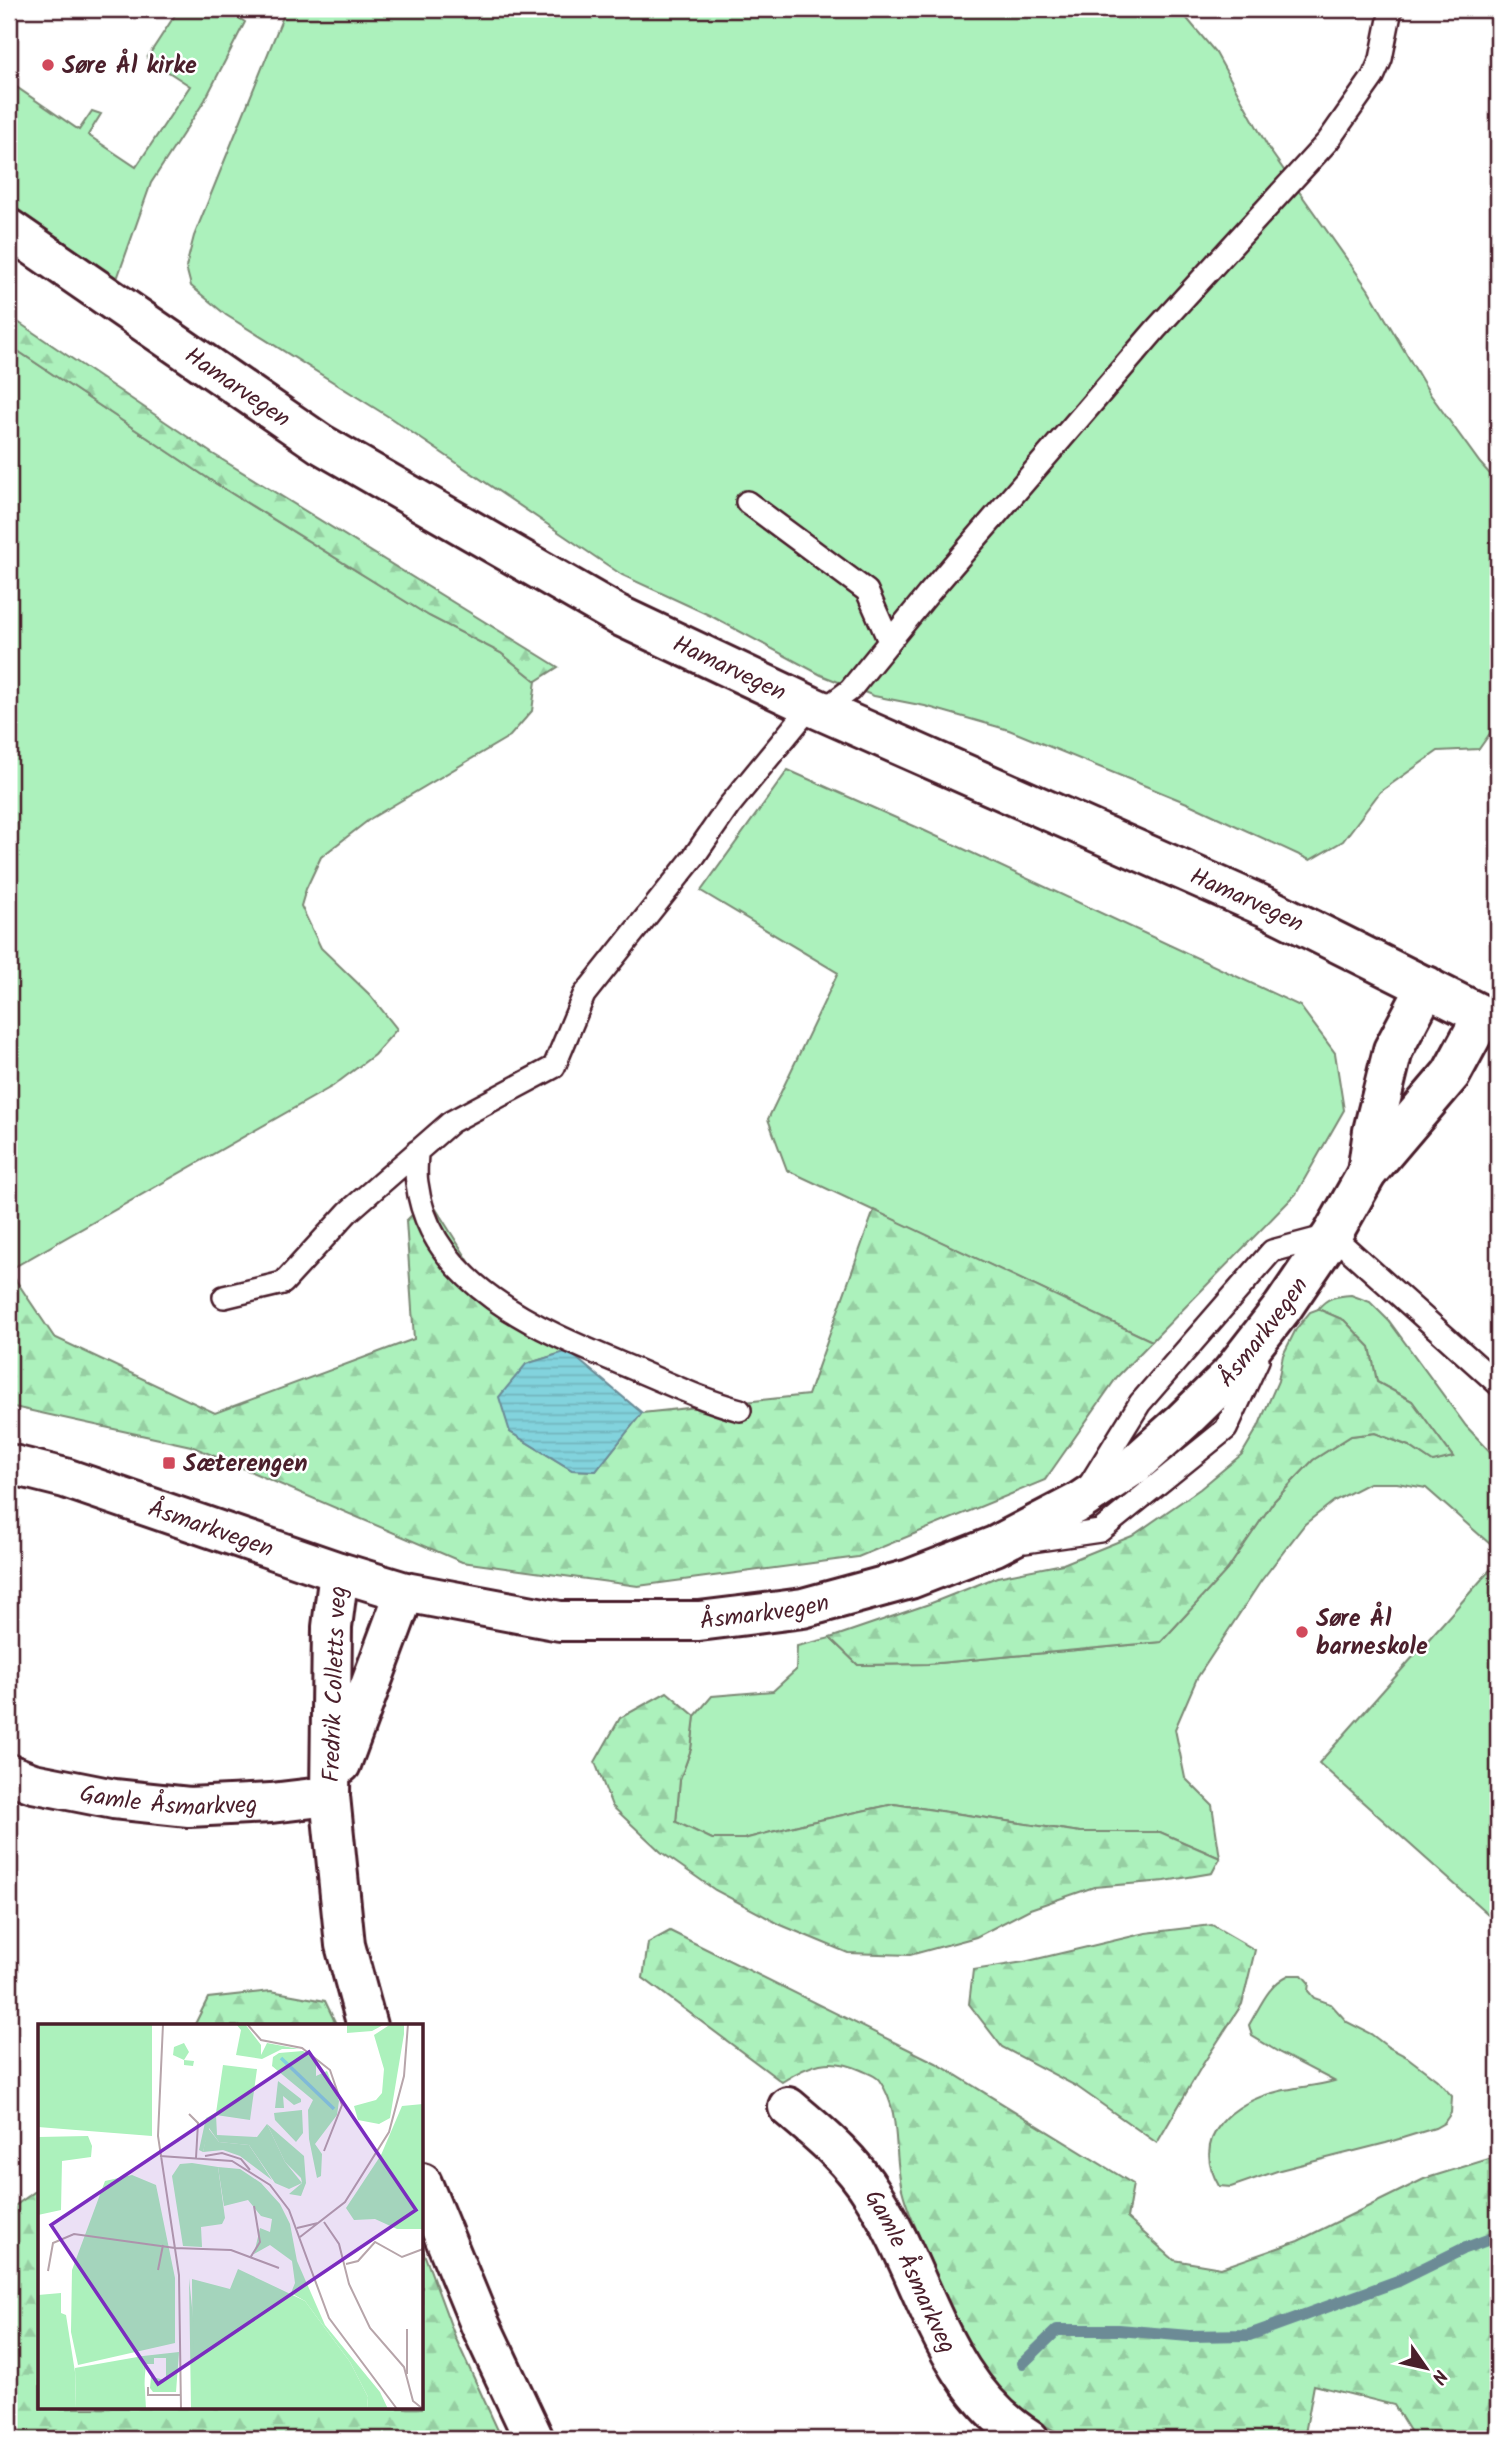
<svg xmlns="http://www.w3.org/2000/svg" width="1507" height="2448" viewBox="0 0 1507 2448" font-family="Kalam,sans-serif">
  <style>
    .grass { fill: #acf1bc; stroke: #7b8874; stroke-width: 2 }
    .forest { fill: url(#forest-firs); stroke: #7b8874; stroke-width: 2 }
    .water { fill: url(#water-rules); stroke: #6c8b96; stroke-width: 2 }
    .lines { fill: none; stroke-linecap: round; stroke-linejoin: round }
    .stream { stroke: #6c8b96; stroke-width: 12 }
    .service-casing { stroke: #4a1f2b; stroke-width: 26 }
    .minor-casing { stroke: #4a1f2b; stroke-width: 44 }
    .tertiary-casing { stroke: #4a1f2b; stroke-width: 44 }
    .secondary-casing { stroke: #4a1f2b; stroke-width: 44 }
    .primary-casing { stroke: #4a1f2b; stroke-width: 44 }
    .service { stroke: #fff; stroke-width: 21 }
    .minor { stroke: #fff; stroke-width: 38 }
    .tertiary { stroke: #fff; stroke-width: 38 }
    .secondary { stroke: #fff; stroke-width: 38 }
    .primary { stroke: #fff; stroke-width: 38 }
    .poi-dot { fill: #d1495b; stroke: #fff; stroke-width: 2.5 }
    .labels { text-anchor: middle; stroke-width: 5; stroke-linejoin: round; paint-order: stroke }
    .poi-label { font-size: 24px; font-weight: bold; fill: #4a1f2b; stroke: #fff; text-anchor: start }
    .street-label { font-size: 24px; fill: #4a1f2b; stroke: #fff }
    .inset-river { fill: none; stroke: #82d3dd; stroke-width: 3.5 }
    .inset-road { fill: none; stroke: #b7a5aa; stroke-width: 2 }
    .view { fill: #7b2cbf; fill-opacity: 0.15; stroke: #7b2cbf; stroke-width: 3.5 }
    .inset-edge { fill: none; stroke: #4a1f2b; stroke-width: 3.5 }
  </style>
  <defs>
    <pattern id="forest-firs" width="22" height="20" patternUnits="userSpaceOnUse" patternTransform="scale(1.75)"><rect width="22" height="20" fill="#acf1bc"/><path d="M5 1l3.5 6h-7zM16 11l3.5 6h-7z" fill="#96cea2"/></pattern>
    <pattern id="water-rules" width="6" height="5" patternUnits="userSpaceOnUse" patternTransform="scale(1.75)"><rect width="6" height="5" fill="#82d3dd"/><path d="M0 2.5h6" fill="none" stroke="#72b5be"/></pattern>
  </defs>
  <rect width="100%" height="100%" fill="#fff"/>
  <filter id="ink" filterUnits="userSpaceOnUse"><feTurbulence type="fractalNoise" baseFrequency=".0143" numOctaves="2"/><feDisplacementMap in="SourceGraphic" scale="14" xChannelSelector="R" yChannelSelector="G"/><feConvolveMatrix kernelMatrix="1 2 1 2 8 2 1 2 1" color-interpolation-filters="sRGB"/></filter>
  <g filter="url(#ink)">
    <path class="grass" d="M179,9H225L245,22L205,100L151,183L117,279L9,203V82L79,130L92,111L101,114L88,135L136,167L190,86L147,58Z
      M286,9H1179L1216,53L1269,149L1368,289L1430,394L1480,463L1498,483V722L1479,749L1438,751L1380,792L1343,841L1310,860L1187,803L1009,730L925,706L874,696L821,675L711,616L622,575L389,417L226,315L191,286L186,267L194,236Z
      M9,345L215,483L429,616L501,653L536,681L532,711L510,736L370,819L321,857L306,889L301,906L321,948L370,995L397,1029L374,1055L333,1086L9,1270Z
      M788,770L923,830L1300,1006L1335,1053L1344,1110L1296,1194L1152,1341L787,1170L768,1119L838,973L701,891Z
      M1351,1295L1370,1302L1389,1321L1466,1426L1498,1460V1551L1426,1488L1397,1483H1369L1334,1501L1305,1524L1261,1581L1197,1678L1175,1729L1185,1778L1212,1805L1220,1858L1160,1832H1080L894,1804L806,1823L744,1839H712L676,1822L680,1780L691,1749L695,1716L712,1696L773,1691L796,1670L797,1646L830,1638L858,1665L928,1664L1161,1642L1227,1570L1274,1501L1313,1460L1351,1436L1375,1433L1409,1446L1433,1462L1453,1457L1412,1401L1377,1382L1370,1347L1344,1320L1318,1309C1327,1297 1337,1296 1351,1295Z
      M1498,1561V1923L1319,1763Z
      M1289,1975H1302L1309,1983L1308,1991L1314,1998L1331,2004L1347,2022L1371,2034L1388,2047L1407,2057L1437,2080L1452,2096L1451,2113L1444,2123L1435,2128L1386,2143L1280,2170L1231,2187L1219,2186C1189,2135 1234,2102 1280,2091C1298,2087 1317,2086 1334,2081L1280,2053L1252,2036L1249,2025C1261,2005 1268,1985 1289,1975Z"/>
    <path class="forest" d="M9,316L213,454L558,667L536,681L501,653L429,616L215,483L9,345Z
      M429,1198L480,1279L568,1351L526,1364L510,1432L572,1470L596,1471L642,1413L808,1395L874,1210L1152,1341L1117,1377L1045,1480L858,1557L638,1586L462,1562L191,1446L9,1406V1270L54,1337L215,1413L414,1339L406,1221Z
      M1318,1309L1344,1320L1370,1347L1377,1382L1412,1401L1453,1457L1433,1462L1409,1446L1375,1433L1351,1436L1313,1460L1274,1501L1227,1570L1161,1642L928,1664L858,1665L830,1638L929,1604L997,1577L1063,1564L1132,1536L1200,1489L1242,1454L1258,1427L1278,1381L1283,1355L1296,1329L1310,1312Z
      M667,1692L695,1716L691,1749L680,1780L676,1822L712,1839H744L806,1823L894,1804L1080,1832H1160L1220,1858L1212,1873L1165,1881L1094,1887L1030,1909L976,1937L910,1955L848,1953L781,1925L715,1890L661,1852L612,1806L595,1762L620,1718Z
      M1212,1925L1255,1950L1242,2004L1203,2064L1157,2143L1076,2086L1002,2047L969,2004L973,1970L1024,1962L1146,1933Z
      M670,1931L936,2063L1133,2184L1127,2218L1174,2260L1221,2268L1298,2241L1424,2179L1498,2156V2433L1487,2439H1415L1394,2405L1314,2385L1304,2439H1076C989,2411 962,2340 931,2262C921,2239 909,2216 903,2193C892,2156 903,2113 879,2080C875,2075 867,2073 861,2070C830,2056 809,2064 782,2082L643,1978L648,1943Z
      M271,1991L325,2001L337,2026H194L208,1998Z
      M40,2188V2408H422V2248L456,2339L502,2439H9V2210Z"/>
    <path class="water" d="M568,1351L642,1413L596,1471L572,1470L510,1432L499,1397L526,1364Z"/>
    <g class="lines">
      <path class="stream" d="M1023,2363L1057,2330H1119L1189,2336L1249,2335L1398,2281L1463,2249L1498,2236"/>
      <defs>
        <path id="service" d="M747,502L867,591L889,641
          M417,1151C417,1161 415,1173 417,1183C429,1284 540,1330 622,1364C661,1380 699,1399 740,1410
          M224,1297L283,1283L348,1212L451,1122L554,1067L584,995L693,858L729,806L811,706L834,702L850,690L929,593L1156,329L1328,141L1373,77L1381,59L1391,9
          M1088,1487L1140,1403L1272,1251L1332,1235L1498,1384
          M1025,1542L1100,1531L1226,1429L1258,1360"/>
        <g id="minor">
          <path id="s1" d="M9,1774L33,1783L114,1799L189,1807L271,1803L330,1796"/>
          <path id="s2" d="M788,2107C821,2135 850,2158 873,2195C926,2277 941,2385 1029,2439"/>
        </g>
        <path id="tertiary" d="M339,1572L332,1627L330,1796L345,1945L367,2026
          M341,1764L405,1592
          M422,2183L480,2324L534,2439"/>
        <g id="secondary">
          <path d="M1367,1173L1373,1131L1393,1050L1427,986"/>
          <path id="s3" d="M9,1464L65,1478L339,1572L405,1592L560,1621H699L764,1613L803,1608L910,1579L995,1546L1079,1502L1133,1466L1183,1421L1230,1375L1283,1307L1332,1235L1367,1173L1451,1074L1483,1015"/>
        </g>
        <g id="primary">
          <path id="s4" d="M9,229L321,444L618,615L811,706L1266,907L1498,1023"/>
        </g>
      </defs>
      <use href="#service" class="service-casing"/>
      <use href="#minor" class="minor-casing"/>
      <use href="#tertiary" class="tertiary-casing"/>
      <use href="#secondary" class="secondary-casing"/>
      <use href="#primary" class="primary-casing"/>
      <use href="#service" class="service"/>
      <use href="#minor" class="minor"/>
      <use href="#tertiary" class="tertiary"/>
      <use href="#secondary" class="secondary"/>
      <use href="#primary" class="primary"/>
    </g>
  </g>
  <g class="poi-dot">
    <circle cx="48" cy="65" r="7"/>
    <rect x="162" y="1456" width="14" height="14" rx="3.5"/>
    <circle cx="1302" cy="1632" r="7"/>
  </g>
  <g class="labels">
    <g class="poi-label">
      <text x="62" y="73">Søre Ål kirke</text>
      <text x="183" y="1471">Sæterengen</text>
      <text x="1316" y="1626">Søre Ål<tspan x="1316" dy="28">barneskole</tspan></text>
    </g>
    <g class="street-label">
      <text dy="8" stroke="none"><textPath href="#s4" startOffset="278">Hamarvegen</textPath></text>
      <text dy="8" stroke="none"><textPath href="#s4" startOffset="845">Hamarvegen</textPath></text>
      <text dy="8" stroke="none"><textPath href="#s4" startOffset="1412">Hamarvegen</textPath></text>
      <text dy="8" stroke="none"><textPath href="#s3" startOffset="1367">Åsmarkvegen</textPath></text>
      <text dy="8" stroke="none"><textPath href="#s3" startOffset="212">Åsmarkvegen</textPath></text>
      <text dy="8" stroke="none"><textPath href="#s3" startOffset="779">Åsmarkvegen</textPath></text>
      <text transform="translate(334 1684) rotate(-88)" y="8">Fredrik Colletts veg</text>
      <text dy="8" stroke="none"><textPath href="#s1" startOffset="163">Gamle Åsmarkveg</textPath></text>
      <text dy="8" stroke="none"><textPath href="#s2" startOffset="208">Gamle Åsmarkveg</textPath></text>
    </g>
  </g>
  <g transform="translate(38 2024)">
    <rect width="385" height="385" fill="#fff"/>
    <path d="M0,0H114V112L0,103ZM198,0H207L223,21V31L229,19L261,25H244L224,35L198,31L203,6ZM146,19L151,28L146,36L156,37L155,42L146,41V36L135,31L136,23ZM185,41L219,45L212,96L178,91L179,111L219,113L229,100L247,138L264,159L251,165L237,159L211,121L181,118L171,104L165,128L161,126L168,94L178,89ZM240,57L263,75V78L256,81L245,72L246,84H237ZM0,113L50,112L54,122L53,133L24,137L23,186L0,191ZM154,139L180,143L187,194L184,200L163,203L164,223L145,222L134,152L142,140ZM94,151L118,161L137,254V319L40,341L33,308L34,246L67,157ZM200,245L267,277L312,338L330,373L329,385H155L154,255L192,265ZM23,269V289L28,291L37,348L38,385H0V271ZM141,328L138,368H115L112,364L113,353L128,356V334H116V340H108L106,361L105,332Z" fill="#acf1bc"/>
    <path d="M309,0H347L334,7L309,9ZM353,0L366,1V10L352,94L341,100L320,96L316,82L338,76L344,69L346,45L336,11ZM265,27L278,35V52L289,47L301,77L299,91L277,120L284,130L283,152L279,154L271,115L270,86L275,76L234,42L235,33L241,29ZM385,80V205H359L337,195L316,196L308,184L343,131L364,82ZM264,86L265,109L258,118L237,96L236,89ZM229,100L266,132L268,159L263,172L251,170L264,159L263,154L247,138ZM170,104L181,118L211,121L234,156L202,132L185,126L165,128ZM180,143L202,145L223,159L242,180L252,200L259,237L287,301L342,368L350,385H329L330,373L312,338L267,277L253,269L257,259L254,237L232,221L216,230L222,204L232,208L234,195L223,192L210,176L186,182ZM151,254L156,303L155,385H153Z" fill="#acf1bc"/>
    <path d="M105,332L108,385H38L37,344Z" fill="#acf1bc"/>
    <path class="inset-river" d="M243,34L296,85"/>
    <path class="inset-road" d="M125,0L120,112L141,251L143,385M209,0L223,16L264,24L292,46L304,81L286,127M151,90L160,99L158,134M122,132L194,137L232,161L251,186L291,294L359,385M167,132L184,129L203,135L212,146M286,198L301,220L311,260L332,304L366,343L375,377L385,385M259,204L280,199M262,213L307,178L351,108L366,52L370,0M212,234L222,218L216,182M308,240L320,237L337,218L364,233L385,225M120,246L125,221M10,247L15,219L36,210L137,224L193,226L241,244M369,305V350M110,363V371H143"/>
    <path class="view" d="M271,28L378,186L120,360L13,201Z"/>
    <rect width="385" height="385" class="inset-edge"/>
  </g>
  <rect width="1507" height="2448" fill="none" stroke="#fff" stroke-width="35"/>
  <rect x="18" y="18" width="1472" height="2413" fill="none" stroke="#4a1f2b" stroke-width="2.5" filter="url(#ink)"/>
  <g transform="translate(1426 2368) rotate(124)" stroke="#ffffff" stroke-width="5" paint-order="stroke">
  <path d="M0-5L12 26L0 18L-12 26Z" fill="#4a1f2b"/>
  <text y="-10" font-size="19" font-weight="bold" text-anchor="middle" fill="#4a1f2b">N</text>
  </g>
</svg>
